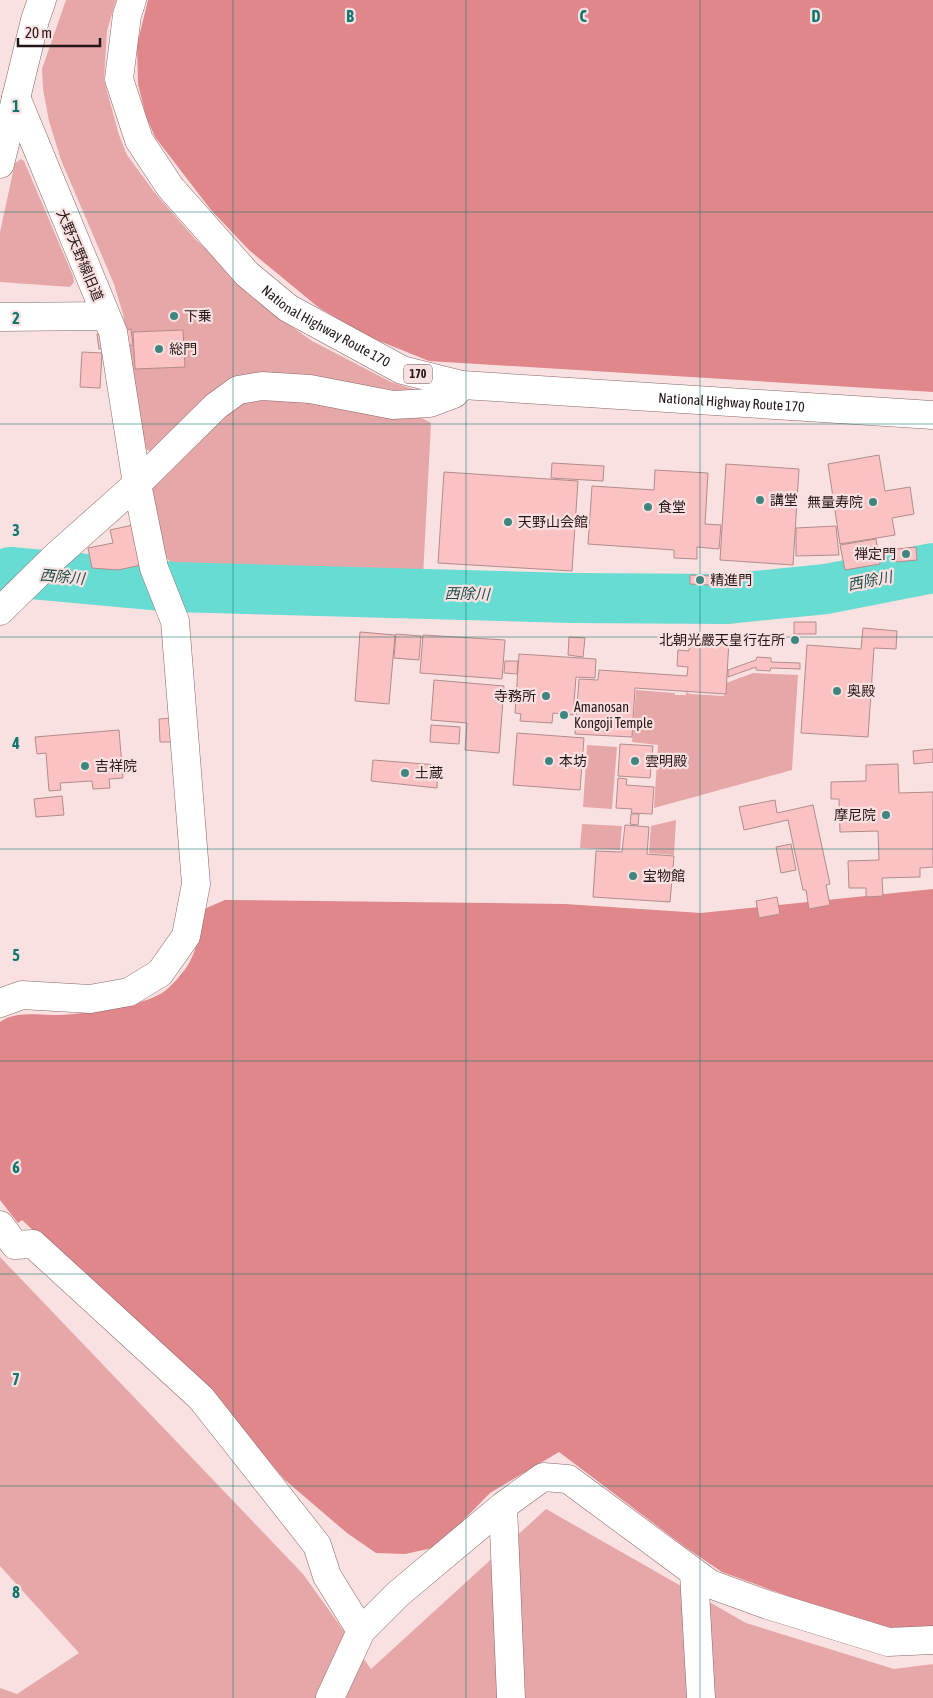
<svg xmlns="http://www.w3.org/2000/svg" width="933" height="1698" viewBox="0 0 933 1698" font-family="'Asap Condensed','Noto Sans JP',sans-serif">
  <style>
    .green { fill: #e6a7a9 }
    .forest { fill: #df878b }
    .lines { fill: none; stroke-linecap: round; stroke-linejoin: round }
    .river { stroke: #66dcd3; stroke-width: 50 }
    .building { fill: #fac2c3; stroke: #b18c8c }
    .minor-casing { stroke: #896666; stroke-width: 29 }
    .major-casing { stroke: #896666; stroke-width: 29 }
    .highway-casing { stroke: #896666; stroke-width: 29 }
    .minor { stroke: #fff; stroke-width: 28 }
    .major { stroke: #fff; stroke-width: 28 }
    .highway { stroke: #fff; stroke-width: 28 }
    .grid { fill: none; stroke: #0f766e; stroke-width: 1; stroke-opacity: 0.55 }
    .poi-dot { fill: #3f8680; stroke: #fae1e1; stroke-width: 2 }
    .labels { text-anchor: middle; stroke-width: 4.5; stroke-linejoin: round; paint-order: stroke }
    .shield { fill: #fae1e1; stroke: #655454; stroke-width: 1 }
    .shield-label { font-size: 12px; font-weight: bold; fill: #251717 }
    .street-label { font-size: 14px; fill: #251717; stroke: #fae1e1 }
    .poi-label { font-size: 14px; fill: #251717; stroke: #fae1e1; text-anchor: start }
    .water-label { font-size: 15px; font-style: italic; fill: #1c4f4b; stroke: #fae1e1 }
    .grid-label { font-size: 16px; text-anchor: middle; font-weight: bold; fill: #0f766e; stroke: #fae1e1; stroke-width: 4.5; stroke-linejoin: round; paint-order: stroke }
  </style>
  <rect width="100%" height="100%" fill="#fae1e1"/>
  <path class="green" d="M66,0H116L107,31L104,80L119,135L127,155L155,193L196,240L284,321L312,341L391,382L419,391L411,397L268,376L169,435L150,451L145,449L123,314L114,284L61,160L49,121L43,89L42,69Z
    M21,159L24,161L73,276L74,282L70,287L0,282V232L15,163Z
    M279,396L416,415L431,423L423,577L405,579L195,580L166,558L150,491L157,476L180,450L245,399Z
    M753,673L798,675L792,770L654,808L658,745L632,742L636,690L675,693V695H686V692L690,694L724,696L726,683Z
    M587,745L617,747L612,809L583,807Z
    M676,820L674,855L649,853L651,826Z
    M582,824L622,826L620,850L580,848Z
    M0,1257L303,1574L371,1669L546,1509L746,1623L894,1669L933,1664V1698H0V1688L17,1694L79,1653L0,1566Z"/>
  <path class="forest" d="M148,0H933V392L429,361L367,336L318,307L249,250L211,210L155,137L146,116L138,84L137,45Z
    M933,889V1628L905,1630L886,1627L804,1602L722,1572L685,1547L559,1452L490,1493L437,1547L405,1554L376,1553L347,1533L285,1480L205,1388L22,1220L18,1223L0,1200V1022C15,1011 35,1015 53,1015C79,1015 140,1007 162,993C170,988 183,973 188,965C198,948 201,928 204,909L225,900L565,904L701,913Z"/>
  <g class="lines">
    <path class="river" d="M0,577L10,572L174,587L572,598L726,599L826,589L933,568"/>
  </g>
  <path class="building" d="M131,329L133,345L99,349L97,334Z
    M183,330L185,367L135,369L133,332Z
    M82,352L102,353L100,388L80,387Z
    M879,455L885,491L910,487L914,514L892,518L895,535L840,544L828,464Z
    M552,463L604,466L603,481L551,478Z
    M726,464L799,469L793,565L720,560Z
    M655,470L708,473L705,524L721,525L719,549L697,547V559L674,558V550L588,544L592,486L654,490Z
    M444,472L578,481L572,571L438,563Z
    M133,525L141,565L118,570L92,568L88,548L113,543L110,530Z
    M836,526L839,555L796,556V528Z
    M876,539L880,564L845,570L840,545Z
    M916,547L917,560L897,562L896,549Z
    M690,575L711,576L710,585L690,584Z
    M794,622H816V634H794Z
    M863,628L897,631L896,649L874,648L868,737L801,733L807,645L861,649Z
    M360,632L395,635L389,704L355,701Z
    M396,634L421,636L419,660L394,658Z
    M423,635L505,640L502,679L420,673Z
    M569,637L585,638L583,657L568,655Z
    M690,637L729,640L726,694L635,688L632,737L575,734L579,679L598,680L599,670L687,676L688,667L677,666L678,650L689,651Z
    M519,654L596,659L595,678L576,677L573,715L553,713L552,723L520,721L521,714L515,713Z
    M757,657L771,658V662L800,663V669L771,668L770,671L756,670V667L728,677V670L756,660Z
    M505,661H518L517,674L504,673Z
    M434,680L504,686L499,753L465,750L467,723L431,720Z
    M171,718L172,742H160L159,719Z
    M431,725L460,727L459,744L430,742Z
    M119,730L123,778L109,779L110,788L93,789L92,781L60,783L61,790L49,791L46,753L37,754L35,737Z
    M517,733L584,738L580,790L513,785Z
    M620,744L653,746L650,778L618,776Z
    M933,749V762L914,764L913,751Z
    M373,760L438,765L437,788L371,781Z
    M898,764L899,793L933,792V867L920,868V877L882,878L883,896L866,897V888H849L848,861L879,860L878,831L840,832L839,799H831V782L866,781V765Z
    M618,778L627,779L626,785L654,787L652,814L631,813L632,809L616,808Z
    M62,796L64,815L36,817L34,799Z
    M775,800L777,813L813,805L830,884L826,885L830,905L809,909L806,890H803L788,820L744,830L739,807Z
    M631,814H639L638,825L630,824Z
    M625,825L649,827L647,854L674,856L670,902L593,897L596,851L622,852Z
    M791,844L796,870L781,873L776,847Z
    M777,897L780,914L759,918L756,901Z"/>
  <g class="lines">
    <defs>
      <path id="minor" d="M0,317L105,316
        M0,611L56,556L137,484L216,406L238,390L262,386L310,389L393,405L430,403L454,394L462,385
        M0,1003L22,995L90,999L129,992L160,973L186,936L196,884L175,621L154,568L137,484L113,332L16,97
        M0,1225L15,1245L33,1244L201,1398L317,1545L327,1576L361,1631
        M503,1506L511,1698
        M694,1573L701,1698
        M330,1698L361,1631L398,1594L503,1506L543,1477L568,1479L710,1584L768,1605L888,1642L933,1640"/>
      <path id="major" d="M0,164L35,20L42,0"/>
      <g id="highway">
        <path id="s1" d="M132,0L127,15L119,79L139,140L170,187L247,274L288,308L402,370L462,385L933,415"/>
      </g>
    </defs>
    <use href="#minor" class="minor-casing"/>
    <use href="#major" class="major-casing"/>
    <use href="#highway" class="highway-casing"/>
    <use href="#minor" class="minor"/>
    <use href="#major" class="major"/>
    <use href="#highway" class="highway"/>
  </g>
  <path class="grid" d="M233,0V1698M466,0V1698M700,0V1698M0,212H933M0,424H933M0,637H933M0,849H933M0,1061H933M0,1274H933M0,1486H933"/>
  <g class="poi-dot">
    <circle cx="174" cy="316" r="5"/>
    <circle cx="159" cy="349" r="5"/>
    <circle cx="760" cy="500" r="5"/>
    <circle cx="873" cy="502" r="5"/>
    <circle cx="648" cy="507" r="5"/>
    <circle cx="508" cy="522" r="5"/>
    <circle cx="906" cy="554" r="5"/>
    <circle cx="700" cy="580" r="5"/>
    <circle cx="795" cy="640" r="5"/>
    <circle cx="837" cy="691" r="5"/>
    <circle cx="546" cy="696" r="5"/>
    <circle cx="564" cy="715" r="5"/>
    <circle cx="549" cy="761" r="5"/>
    <circle cx="635" cy="761" r="5"/>
    <circle cx="85" cy="766" r="5"/>
    <circle cx="405" cy="773" r="5"/>
    <circle cx="886" cy="815" r="5"/>
    <circle cx="633" cy="876" r="5"/>
  </g>
  <g class="labels">
    <rect class="shield" x="404" y="364.5" width="28" height="19" rx="4"/>
    <g class="shield-label">
      <text x="418" y="378">170</text>
    </g>
    <g class="street-label">
      <text transform="translate(80 255) rotate(67)" y="5">大野天野線旧道</text>
      <text dy="5" stroke="none"><textPath href="#s1" startOffset="412">National Highway Route 170</textPath></text>
      <text dy="5" stroke="none"><textPath href="#s1" startOffset="832">National Highway Route 170</textPath></text>
    </g>
    <g class="poi-label">
      <text x="184" y="321">下乗</text>
      <text x="169" y="354">総門</text>
      <text x="770" y="505">講堂</text>
      <text x="863" y="507" text-anchor="end">無量寿院</text>
      <text x="658" y="512">食堂</text>
      <text x="518" y="527">天野山会館</text>
      <text x="896" y="559" text-anchor="end">禅定門</text>
      <text x="710" y="585">精進門</text>
      <text x="785" y="645" text-anchor="end">北朝光嚴天皇行在所</text>
      <text x="847" y="696">奥殿</text>
      <text x="536" y="701" text-anchor="end">寺務所</text>
      <text x="574" y="712">Amanosan<tspan x="574" dy="16">Kongoji Temple</tspan></text>
      <text x="559" y="766">本坊</text>
      <text x="645" y="766">雲明殿</text>
      <text x="95" y="771">吉祥院</text>
      <text x="415" y="778">土蔵</text>
      <text x="876" y="820" text-anchor="end">摩尼院</text>
      <text x="643" y="881">宝物館</text>
    </g>
    <g class="water-label">
      <text transform="translate(62 577) rotate(5)" y="5">西除川</text>
      <text transform="translate(870 581) rotate(-11)" y="5">西除川</text>
      <text transform="translate(467 594) rotate(1)" y="5">西除川</text>
    </g>
  </g>
  <g class="grid-label">
    <text x="350" y="22">B</text>
    <text x="583" y="22">C</text>
    <text x="816" y="22">D</text>
    <text x="16" y="112">1</text>
    <text x="16" y="324">2</text>
    <text x="16" y="536">3</text>
    <text x="16" y="749">4</text>
    <text x="16" y="961">5</text>
    <text x="16" y="1173">6</text>
    <text x="16" y="1385">7</text>
    <text x="16" y="1598">8</text>
  </g>
  <path d="M18 38v8h82v-8" fill="none" stroke="#251717" stroke-width="2.5"/>
  <text x="25" y="38" font-size="15" fill="#251717" stroke="#fae1e1" stroke-width="4" paint-order="stroke">20 m</text>
</svg>
